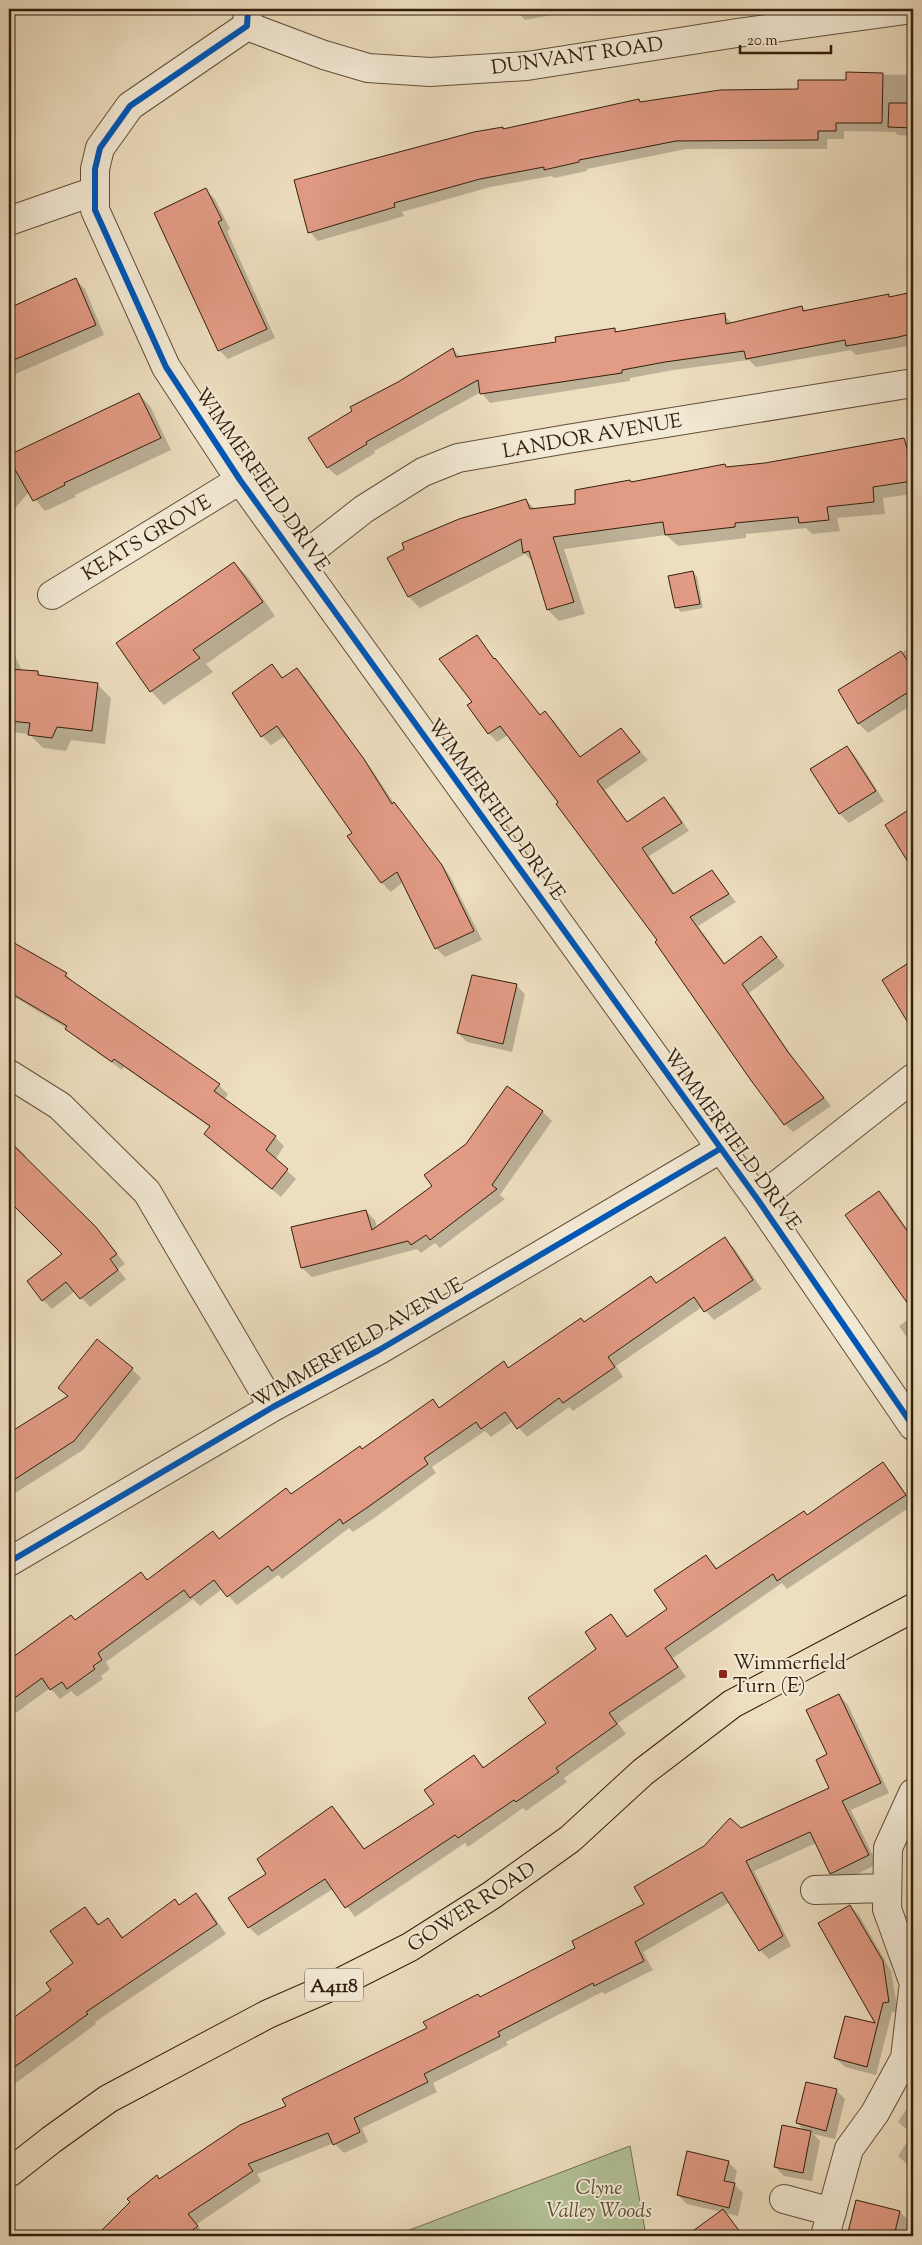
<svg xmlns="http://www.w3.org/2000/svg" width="922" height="2245" viewBox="0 0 922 2245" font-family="'Sorts Mill Goudy',serif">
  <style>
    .green { fill: #b2c297; stroke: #727052 }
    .shadow { fill: #0003 }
    .building { fill: #e29b85; stroke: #331f0d }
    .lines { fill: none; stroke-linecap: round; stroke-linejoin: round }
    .minor-casing { stroke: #624f3a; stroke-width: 30 }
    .major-casing { stroke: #331f0d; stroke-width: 30 }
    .minor { stroke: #f3ead5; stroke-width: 28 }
    .major { stroke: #eddebf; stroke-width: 28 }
    .cycleway-casing { stroke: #f3ead5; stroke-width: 9 }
    .cycleway { stroke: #0057b8; stroke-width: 6 }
    .poi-dot { fill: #8f2418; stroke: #f3ead5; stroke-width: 2 }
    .labels { text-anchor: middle; stroke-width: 4; stroke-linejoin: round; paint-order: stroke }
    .shield { fill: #f3ead5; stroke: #6d5c49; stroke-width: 1 }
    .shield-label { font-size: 19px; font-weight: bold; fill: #331f0d }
    .street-label { font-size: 20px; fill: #331f0d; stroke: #f3ead5 }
    .poi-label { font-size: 20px; fill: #331f0d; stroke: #f3ead5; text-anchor: start }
    .park-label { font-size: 20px; font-style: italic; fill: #595036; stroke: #f3ead5 }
  </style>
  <rect width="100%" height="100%" fill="#eddebf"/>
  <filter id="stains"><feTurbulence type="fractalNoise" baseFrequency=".004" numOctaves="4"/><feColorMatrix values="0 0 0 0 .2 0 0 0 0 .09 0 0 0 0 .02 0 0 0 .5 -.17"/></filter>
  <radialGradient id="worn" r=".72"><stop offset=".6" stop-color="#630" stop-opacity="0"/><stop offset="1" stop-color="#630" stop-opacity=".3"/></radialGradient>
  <path class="green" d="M630,2146L646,2236H394Z"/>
  <path class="shadow" d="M514,9H584L525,20Z
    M847,74L913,75V136L898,135L895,132L844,131V139H827V149H686L587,169V171L554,178L552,176L490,187L402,212L404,216L318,241L310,232L503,128L504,130L639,100L641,103L799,91L847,81Z
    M206,190L215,199L230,229L227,231L275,338L228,359L219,350Z
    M76,280L85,289L104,335L9,377V309Z
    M913,293V344L908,346L856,355L851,350L756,367L749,360L674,370L630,378V381L490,403L481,392L374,451L375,453L337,476L328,468L310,438L453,350L461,357L557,343L614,329L618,333L724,315L733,324L802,307L806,312L888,296L891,298Z
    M139,394L150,406L171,450L75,495L76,497L45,511L29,492L9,515V456Z
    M904,440L907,443L913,441V494L883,498L885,514L837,518L840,531L812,534L806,528L746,534V538L678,546L666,535L564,549L585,614L559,621L548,610L534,563L525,554L420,608L409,597L389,558L526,500L536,510L576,506L631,483L725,465L728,468L765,464Z
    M234,563L248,577L275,616L206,664L213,672L164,705L151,691L118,643Z
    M693,572L697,576L703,608L681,612L677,608L669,577Z
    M477,637L541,716L545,713L554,721L581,758L621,729L648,760L605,790L628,823L664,798L672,806L689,831L649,856L675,894L712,872L736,902L698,926L726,965L761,938L785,966L749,993L796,1062L831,1106L793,1132L785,1124L659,940L508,735L497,742L489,733L469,706L474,703Z
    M9,643L22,671L38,672L42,677L97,684L111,698L105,744L71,740L66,751L43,748L29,734L9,732Z
    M913,646V704L868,733L859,724L840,690Z
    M271,665L284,679L297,669L306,678L372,770L396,806L450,876L482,940L445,957L436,948L403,882L391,892L382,883L349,836L353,833L285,736L271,745L262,736Z
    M847,747L856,757L884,801L849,823L840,814Z
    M913,809V868L887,826Z
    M9,942L66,974L74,984L219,1085L228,1094L224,1100L275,1137L284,1146L275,1160L296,1179L281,1197L214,1143L205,1134L210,1127L124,1067L122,1070L76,1037L68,1029L9,994Z
    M913,962V1023L905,1014L884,980Z
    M516,985L525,994L512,1052L467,1042L458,1033Z
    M507,1088L543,1112L552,1121L500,1195L505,1199L440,1248L435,1243L421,1253L417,1249L312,1277L302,1268L292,1228L366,1211L375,1220L377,1227L433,1187L467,1145Z
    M9,1142L17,1147L26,1156L24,1158L105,1238L125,1264L118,1269L126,1279L90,1307L75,1291L52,1309L43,1300L64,1254L15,1199L9,1195Z
    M879,1192L888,1201L913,1238V1296L909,1299Z
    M725,1239L734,1248L762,1289L714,1320L702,1307L616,1366L623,1377L573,1411L569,1407L527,1437L513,1421L491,1437L485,1431L432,1467L436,1473L377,1516L353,1532L349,1528L282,1579L278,1575L237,1605L222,1589L200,1606L193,1599L106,1662L110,1669L101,1676L103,1679L77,1697L71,1691L60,1699L50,1688L9,1718V1662L71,1617L75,1621L141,1573L148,1580L213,1533L220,1540L362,1450L432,1401L440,1409L503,1363L509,1369L585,1323L651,1277L657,1283Z
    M913,1316V1346L899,1326Z
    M132,1369L141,1378L83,1450L9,1497V1434L69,1397Z
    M883,1464L892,1473L913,1505L787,1589L782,1583L673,1658L686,1677L618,1723L626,1734L564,1778L567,1782L526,1811L523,1808L468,1847L465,1843L355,1917L333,1889L258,1936L249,1927L267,1874L332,1807L341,1816L365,1850L435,1804L474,1757L485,1768L548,1724L598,1649L611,1615L629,1637L669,1610L706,1556L718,1569L807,1516Z
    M913,1655V1671L907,1658Z
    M839,1695L848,1705L889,1793L851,1810L877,1864L840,1883L831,1873L816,1843L754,1871L791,1946L769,1959L760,1950L730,1902L643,1952L653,1970L605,1994L602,1992L506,2042L508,2045L433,2083L437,2092L362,2128L368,2142L344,2153L334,2143L257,2174L261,2181L197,2224L205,2236H98L131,2202L160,2180L480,1998L577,1948L645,1905L740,1830L831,1789L828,1755Z
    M196,1895L206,1905L226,1934L95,2022L96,2024L9,2088V2022L53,1991L75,1963L85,1908L100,1925L108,1920L124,1938L175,1901L180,1906Z
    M850,1906L859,1915L891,1971L898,2011L892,2012L876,2075L845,2067L835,2058L846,2017L878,2025L820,1923Z
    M836,2090L845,2099L835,2139L813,2134L820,2141L812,2181L784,2176L775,2167L805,2131L797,2123Z
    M913,2099V2169L898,2156L912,2134L898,2122Z
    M728,2162L737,2171L734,2184L743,2193L738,2216L725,2213L744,2236H688L721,2212L687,2204L678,2195Z
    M857,2201L900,2212L909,2221L905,2236H848Z"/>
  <path class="building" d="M846,72L883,73L882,123H836V131H818V140L676,141L579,160V162L544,170V167L480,179L394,203L395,207L308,233L294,180L474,132L503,127V129L639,99L640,102L720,90L798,89V80H846Z
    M889,103H913V128L888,127Z
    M206,188L222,220L218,222L267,329L218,351L154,213Z
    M76,278L96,325L9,362V308Z
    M913,292V333L899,337L846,346L845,340L746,359L744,351L665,362L622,370V373L480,394L478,380L366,442L367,444L327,468L308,438L352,411L350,407L398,382L453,348L456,357L556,342L555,337L615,328V332L725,313L726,324L802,306L803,311L889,294V297Z
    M139,393L161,438L64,483L65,485L33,501L9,459V455Z
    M904,438L909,455L913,454V481L873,487L874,502L827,507L829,520L799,523L798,517L735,523V527L665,535L663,522L553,537L574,602L547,610L529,551L523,553L521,539L408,597L387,558L404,549L402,543L459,519L526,499L530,509L575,504V490L630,480L631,482L725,464L726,467L765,463Z
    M234,562L263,602L193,650L200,658L150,692L116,643Z
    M693,571L700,604L675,608L668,576Z
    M477,635L494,659L495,658L540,715L545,711L580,757L621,728L640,752L597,781L627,822L664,797L682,823L642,848L673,894L712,870L729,894L690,917L724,964L761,936L777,957L742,984L788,1052L824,1098L784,1125L750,1079L655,942L657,940L591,851L556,804L558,802L500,726L488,734L467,705L472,702L439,659Z
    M901,651L913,669V689L858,724L838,690Z
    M272,664L282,678L297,668L364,759L392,804L394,802L442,865L474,931L435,949L397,872L381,883L347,836L352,833L277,726L261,737L232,693Z
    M9,669L38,671V675L98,683L92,731L57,727L52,738L28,735L30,723L9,721Z
    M847,746L876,791L839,814L810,769Z
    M913,807V870L885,825Z
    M9,940L67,973L65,976L220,1084L214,1091L276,1136L266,1150L288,1169L272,1189L204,1134L210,1126L114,1059L112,1062L65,1029L67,1026L9,992Z
    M913,960V1031L882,980Z
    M472,975L517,984L503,1044L457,1033Z
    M507,1086L543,1111L492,1185L497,1189L430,1240L426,1235L411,1245L408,1241L301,1268L291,1227L366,1210L372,1230L432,1186L424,1175L466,1144Z
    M9,1141L96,1227L117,1254L110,1259L118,1270L80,1299L66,1282L42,1301L27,1281L62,1254L9,1201Z
    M879,1191L913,1239V1311L845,1215Z
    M725,1237L753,1280L729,1296L704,1312L694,1297L608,1357L615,1367L563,1403L559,1398L517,1429L505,1412L481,1429L476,1422L424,1458L428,1464L368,1507L343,1524L340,1519L272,1571L268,1566L227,1597L214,1580L190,1598L184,1590L98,1653L102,1660L93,1666L95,1669L67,1689L62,1682L50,1690L42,1678L9,1702V1660L71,1615L75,1620L141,1572L147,1580L213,1531L219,1539L286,1488L291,1494L360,1446L362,1449L433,1399L439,1408L504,1361L508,1368L581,1318L584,1322L651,1276L656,1283Z
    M97,1339L133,1368L74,1441L9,1483V1433L68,1396L58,1388Z
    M883,1462L906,1495L777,1581L773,1574L665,1648L678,1667L609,1713L617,1724L556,1768L559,1772L516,1802L514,1800L458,1838L455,1835L345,1908L325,1879L248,1928L228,1898L266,1874L257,1859L332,1806L364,1849L434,1804L424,1790L474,1755L483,1768L546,1723L528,1698L596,1649L585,1632L611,1614L627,1637L667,1609L654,1590L706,1555L716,1569L804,1511L807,1515Z
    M839,1694L881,1783L842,1801L869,1855L830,1874L810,1832L746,1861L783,1936L759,1951L722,1892L635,1942L644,1961L594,1986L593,1983L498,2032L500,2036L424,2074L428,2082L354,2118L360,2132L333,2145L328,2133L248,2164L253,2171L188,2214L198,2226L185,2236H96L130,2202L127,2199L157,2175L159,2179L240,2125L286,2106L282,2099L427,2028L423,2022L478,1994L480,1997L575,1948L572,1941L644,1904L634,1887L704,1846L730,1818L741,1828L829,1788L816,1760L827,1754L806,1710Z
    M196,1893L217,1924L86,2012L88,2014L9,2071V2021L51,1990L46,1983L73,1963L50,1931L85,1907L98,1925L108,1918L122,1938L175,1899L179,1905Z
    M850,1905L883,1961L889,2002L883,2003L867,2067L834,2058L845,2016L875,2023L818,1923Z
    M806,2082L837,2089L826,2131L796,2123Z
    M782,2125L811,2131L803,2173L774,2167Z
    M687,2151L729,2161L724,2181L735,2183L729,2208L677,2195Z
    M856,2200L900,2211L894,2236H847Z
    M723,2209L743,2236H686Z"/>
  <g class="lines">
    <defs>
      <path id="minor" d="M248,9L247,26L130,106L100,148L95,169V210L166,367L240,480L758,1200L913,1426
        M247,26L324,55L368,68L430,72L527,66L737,33L913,9
        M9,221L95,191
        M299,560L364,509L423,472L458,458L567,439L913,383
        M52,595L240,480
        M9,1074L60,1106L147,1192L273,1407
        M758,1200L913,1078
        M9,1562L273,1407L379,1350L720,1149
        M913,1793L888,1848L887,1909L913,1981
        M815,1890L887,1888
        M784,2199L832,2212
        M825,2236L849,2149L875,2113L905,2058L913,1990"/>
      <path id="major" d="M9,2173L51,2140L108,2099L268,2014L337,1984L410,1947L492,1895L570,1839L643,1772L732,1704L913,1608"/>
    </defs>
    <use href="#minor" class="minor-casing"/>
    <use href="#major" class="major-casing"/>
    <use href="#minor" class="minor"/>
    <use href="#major" class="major"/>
    <defs>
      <path id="cycleway" d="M248,9L247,26L130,106L100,148L95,169V210L166,367L240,480L758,1200L913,1426
        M9,1562L273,1407L379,1350L720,1149"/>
    </defs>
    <use href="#cycleway" class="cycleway-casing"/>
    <use href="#cycleway" class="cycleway"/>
  </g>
  <rect class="poi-dot" x="718" y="1669" width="10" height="10" rx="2.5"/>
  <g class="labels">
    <rect class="shield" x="305" y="1968.5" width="58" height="33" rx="4"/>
    <g class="shield-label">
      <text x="334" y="1992">A4118</text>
    </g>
    <g class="street-label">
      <text transform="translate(577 55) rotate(-8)" y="7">DUNVANT ROAD</text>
      <text transform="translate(592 435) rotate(-10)" y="7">LANDOR AVENUE</text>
      <text transform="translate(263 479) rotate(55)" y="7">WIMMERFIELD DRIVE</text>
      <text transform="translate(146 537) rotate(-31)" y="7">KEATS GROVE</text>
      <text transform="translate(497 809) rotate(54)" y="7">WIMMERFIELD DRIVE</text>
      <text transform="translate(733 1139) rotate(54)" y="7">WIMMERFIELD DRIVE</text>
      <text transform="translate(357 1342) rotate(-30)" y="7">WIMMERFIELD AVENUE</text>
      <text transform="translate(471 1906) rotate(-33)" y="7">GOWER ROAD</text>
    </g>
    <g class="poi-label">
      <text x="733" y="1669">Wimmerfield<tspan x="733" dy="23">Turn (E)</tspan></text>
    </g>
    <g class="park-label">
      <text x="599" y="2194">Clyne<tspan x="599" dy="23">Valley Woods</tspan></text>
    </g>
  </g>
  <rect width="922" height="2245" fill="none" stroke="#eddebf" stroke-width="30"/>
  <rect x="10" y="10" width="902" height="2225" fill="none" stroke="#331f0d" stroke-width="2.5"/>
  <rect x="15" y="15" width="892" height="2215" fill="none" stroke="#331f0d"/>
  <path d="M740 45v8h91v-8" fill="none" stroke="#331f0d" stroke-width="2.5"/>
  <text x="747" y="45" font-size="15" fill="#331f0d" stroke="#f3ead5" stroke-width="4" paint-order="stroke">20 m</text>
  <rect width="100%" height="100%" filter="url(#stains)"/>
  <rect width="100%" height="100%" fill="url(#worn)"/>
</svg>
